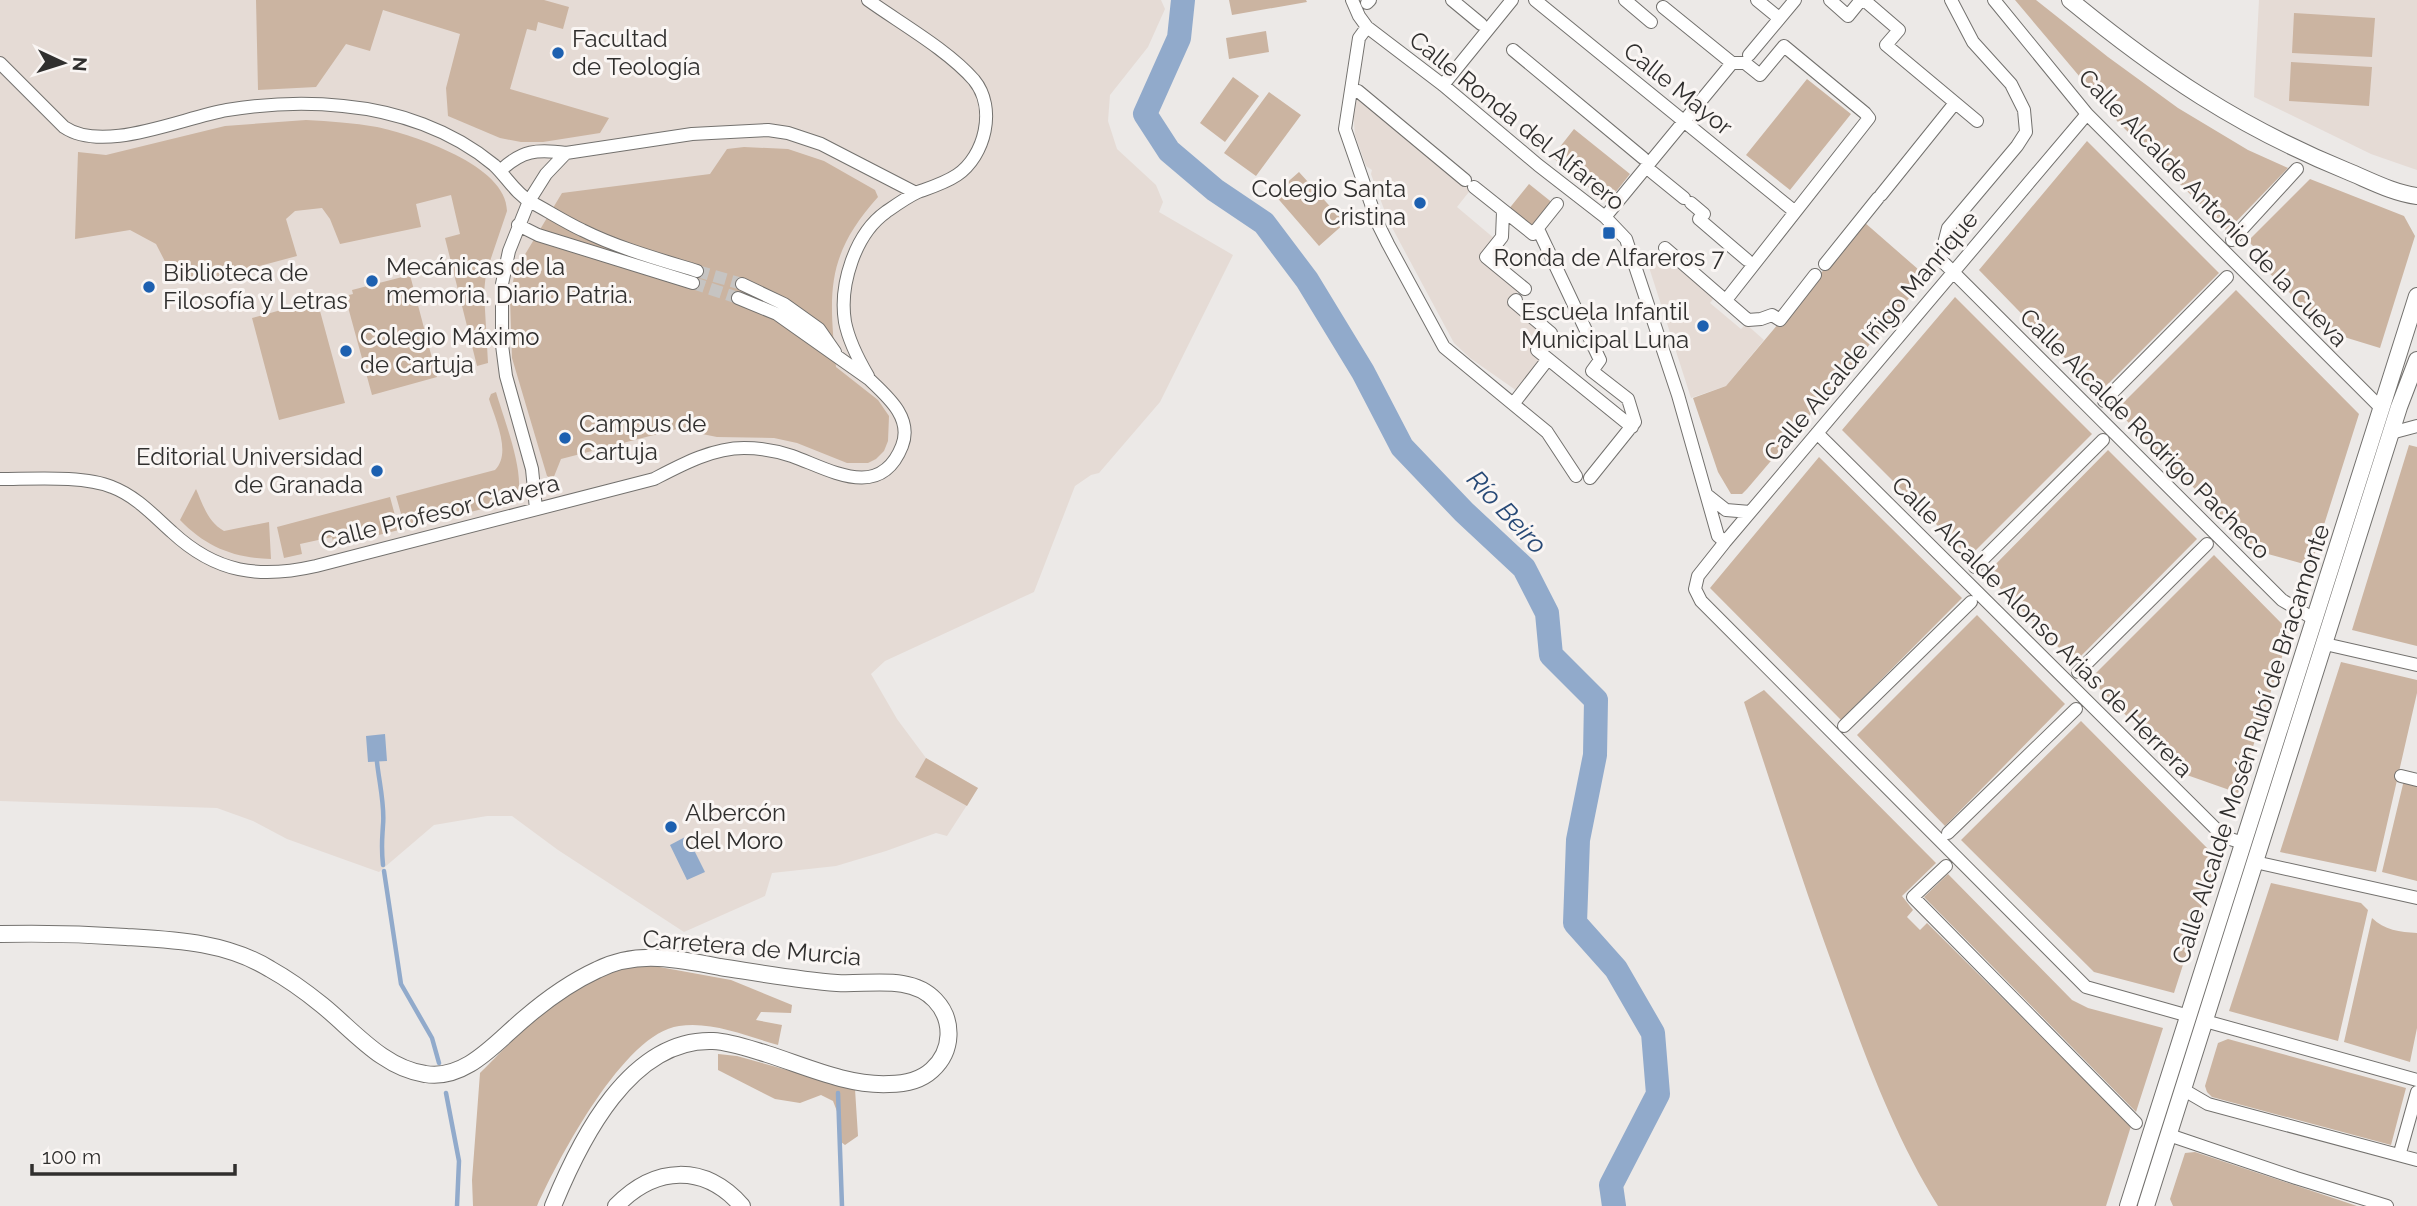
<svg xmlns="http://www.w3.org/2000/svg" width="2417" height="1206" viewBox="0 0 2417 1206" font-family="Raleway,sans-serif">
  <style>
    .built { fill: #e5dbd5 }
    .green { fill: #cbb4a1 }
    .water { fill: #91aacb }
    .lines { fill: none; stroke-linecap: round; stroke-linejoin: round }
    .stream { stroke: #91aacb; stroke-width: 4.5 }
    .river { stroke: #91aacb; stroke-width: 24 }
    .minor-tunnel { stroke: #c6c4c2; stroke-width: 12; stroke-dasharray: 12 6; stroke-linecap: butt }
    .minor-casing { stroke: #73716e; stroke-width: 14 }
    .major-casing { stroke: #73716e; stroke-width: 18 }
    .minor { stroke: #fff; stroke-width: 12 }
    .major { stroke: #fff; stroke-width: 16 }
    .poi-dot { fill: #1d60b0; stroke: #faf6f4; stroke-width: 2.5 }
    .labels { text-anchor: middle; stroke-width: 6; stroke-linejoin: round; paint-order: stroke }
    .poi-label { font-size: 24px; fill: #302f2e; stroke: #faf6f4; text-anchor: start }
    .street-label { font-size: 24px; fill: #302f2e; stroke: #faf6f4 }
    .water-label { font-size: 26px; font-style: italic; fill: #274976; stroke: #faf6f4 }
  </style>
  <rect width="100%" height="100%" fill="#ece9e7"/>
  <path class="built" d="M0,0H1161L1165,9L1148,47L1110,95L1108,121L1117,149L1156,185L1163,202L1159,212L1233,255L1160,402L1099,473L1091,475L1075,486L1034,592L885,661L871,674L897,719L926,758L978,788L947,836L936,833L886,851L836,866L772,873L765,896L684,932L558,850L512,816H487L434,825L379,872L287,839L253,821L217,808L0,801Z
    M2259,0H2417V170L2371,154L2254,97Z
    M1359,94L1472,188L1457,207L1495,239L1480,259L1518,291L1509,303L1543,335L1531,351L1542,361L1517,391L1470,358L1454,343L1388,220L1371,174L1372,170L1366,166L1355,135L1353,111Z
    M1660,254L1714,298L1710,303L1741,329L1746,324L1764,340L1726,386L1691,398L1647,261Z"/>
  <path class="green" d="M256,0H544L569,7L563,29L538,22L536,31L527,29L510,89L609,118L600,133L543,142H521L500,138L448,116L446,88L460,34L383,10L370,51L346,44L316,87L258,90Z
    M1229,0H1306L1307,2L1232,15Z
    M2015,0H2036L2108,57L2178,108L2248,150L2288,168L2227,231L2118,122Z
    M2294,13L2375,18L2372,57L2292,53Z
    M1266,31L1269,52L1229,59L1226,38Z
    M2291,62L2372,67L2369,106L2289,101Z
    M1233,77L1259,96L1225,142L1200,123Z
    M1807,79L1851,114L1790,190L1746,155Z
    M1269,92L1301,115L1256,176L1224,153Z
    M306,120C330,121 353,123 377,127C413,135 507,165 507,211L486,273L484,292L488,363L477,366L445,238L460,234L451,195L416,204L421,227L340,244L330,219L322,208L295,211L286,219L297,256L218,277H173L156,244L130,230L75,239L78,152L106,155L225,126Z
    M1574,129L1630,174L1607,203L1552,157Z
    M2087,141L2219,273L2099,393L1979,270Z
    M744,147L788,149L824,161L875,190L878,197C825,256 829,293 836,367L878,400L889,416L888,441L884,451L876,459L868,463H847L797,443L774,438L717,437L677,429L561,459L553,479L547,476L512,358L510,298L515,271L562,193L710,174L727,149Z
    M1299,172L1345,223L1319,246L1274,194Z
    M2310,179L2404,216L2415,236L2380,348L2331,333L2259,263L2264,257L2248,241Z
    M1529,184L1554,204L1533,230L1508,210Z
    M1864,222L1927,277L1747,489L1742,494H1731L1718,472L1693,398L1726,386Z
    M410,275L437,377L372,395L345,296L353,294L352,290Z
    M2236,290L2359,414L2311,566L2257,551L2116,410Z
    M1955,297L2092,434L1969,557L1842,430Z
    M317,300L345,403L279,420L252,318Z
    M496,392C503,417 529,481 515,501L405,528L396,496L495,470C512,453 495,419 489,399L491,394Z
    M2409,445L2417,447V646L2352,630Z
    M2108,450L2197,539L2074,663L1986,574Z
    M1819,457L1962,598L1841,720L1710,588Z
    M196,489C203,505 208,522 224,531L269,522L271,559C234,558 206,547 180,520Z
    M390,497L399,530L334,546L332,537L300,544L302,554L284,558L277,527Z
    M2214,555L2290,632L2238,793L2184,774L2090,679Z
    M1977,615L2065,704L1945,826L1857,735Z
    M2341,662L2417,680V693L2376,872L2280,852Z
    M1764,690L1936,863L1902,896L1913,910L1907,917L1920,930L1927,923L2131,1126L2106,1206H1938C1895,1137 1866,1059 1839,983C1805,890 1775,796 1744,702Z
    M2081,721L2217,858L2174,993L2094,972L1961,840Z
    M926,758L978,788L967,806L915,777Z
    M2404,780L2417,783V881L2382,872Z
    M1948,874L2072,1000L2088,1008L2163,1028L2136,1112L1924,897Z
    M2271,883L2361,903L2368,910L2338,1041L2229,1011Z
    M2372,918C2384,930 2400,932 2417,933V1028L2410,1062L2344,1042Z
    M654,966L731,980L792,1005L791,1013L761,1012L756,1020L782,1025L778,1045C746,1036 712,1021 679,1026C624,1033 559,1158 537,1206H473L472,1180L480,1073C521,1031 569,982 628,968C636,966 646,966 654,966Z
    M2228,1039L2406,1088L2391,1145L2212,1097L2207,1092L2205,1086L2218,1043Z
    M718,1054L737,1056L855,1089L858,1136L845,1145L841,1142L840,1119L833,1101L821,1095L800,1103L775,1099L718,1070Z
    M2195,1152L2357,1206H2173L2170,1199L2185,1153Z"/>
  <path class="water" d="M385,734L387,761L368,762L366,736Z
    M687,836L705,872L687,880L670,845Z"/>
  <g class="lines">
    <path class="stream" d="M377,762C379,782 385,805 383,825C382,842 381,847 383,865
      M384,871L401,984L432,1038L439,1063
      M446,1093L459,1161L457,1206
      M838,1093L842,1206"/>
    <path class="river" d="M1183,0L1179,38L1145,114L1169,151L1215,190L1264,223L1307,280L1363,372L1402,447L1464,512L1524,568L1547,613L1551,655L1596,700L1595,755L1578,840L1575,923L1616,969L1653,1033L1658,1094L1611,1185L1614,1206"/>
    <path class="minor-tunnel" d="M697,271L742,284
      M693,283L738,298"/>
    <defs>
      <path id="minor" d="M1352,0L1359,16L1367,27L1443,85L1538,165L1605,217L1626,239L1678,395L1718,536L1725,542
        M1452,0L1481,24
        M1535,0L1794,211
        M1625,0L1651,22
        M1757,0L1779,18
        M1830,0L1848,16L1861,0
        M1864,0L1899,30L1886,45L1977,121
        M1951,0L1973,42L2011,84L2024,110L2026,132L2017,146L1948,228L1940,259L2282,600L2314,619
        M1994,0L2087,114L2381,408
        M1367,3L1370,0
        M1663,7L1732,63H1745L1760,75L1784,46L1865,113L1869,118L1726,300
        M1367,27L1359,38L1345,129L1378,224L1388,244L1444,347L1547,432L1576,476
        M1513,50L1643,158
        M1749,55L1795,0
        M0,63L64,127C104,154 181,118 227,110C264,104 306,102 343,106C397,111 452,130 494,165C506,176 516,194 531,202C548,211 565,222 582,230C618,248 658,259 697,271
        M1443,85L1512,0
        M1358,91L1465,180
        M2087,114L1725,542L1698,576L1695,589L1701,601L2086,987L2189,1016
        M500,171C522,150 537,149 566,153
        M1652,172L1684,198
        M1474,187L1533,234L1557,204
        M1881,195L1955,103
        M1691,203L1704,214L1699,219L1747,260
        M1503,212L1502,237L1486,257L1525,289
        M1605,217L1732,63
        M518,225L538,235L693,283
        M1538,229L1600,360L1592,371L1628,399L1635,422L1590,478
        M2232,240L2297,169
        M1665,248L1748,320L1761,319L1772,315L1780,320L1815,275
        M1825,264L1878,198
        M742,284L784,304L819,329L835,352
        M1516,300L1514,302L1551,333L1537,350L1632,427
        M868,376C858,359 849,342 845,322C839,285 855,234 886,212C896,205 907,197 918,192C932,187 945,183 957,175C985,156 997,108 974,80C948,50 900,23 868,0
        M1517,399L1548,359
        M2104,401L2227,277
        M1817,433L2224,837L2243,843
        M2391,433L2417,426
        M0,479C31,479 84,475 112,487C136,496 154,516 172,532C216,573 259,579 316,566L654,479C681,465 712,448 744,448C760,448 777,451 792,456C829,469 880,502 902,446C913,418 888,397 869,379L777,314L738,298
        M1707,495L1726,510L1750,512
        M536,509L532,469L506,376L502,345V284L509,251L529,201L546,174L566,153L692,134L768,130L788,133L821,144L916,193
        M1975,567L2103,440
        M2325,644L2417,665
        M2078,672L2207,544
        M1844,726L1971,602
        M2401,776L2417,780
        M1948,833L2076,709
        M2255,862L2417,898
        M1946,866L1913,897L2136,1123
        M2205,1021L2417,1080
        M2184,1090L2208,1104L2417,1160
        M2169,1135L2296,1178L2387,1206
        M2401,1149L2417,1092"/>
      <path id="major" d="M2070,0C2159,73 2239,127 2347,171C2369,180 2393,193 2417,196
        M0,934C42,933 84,934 126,937C176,940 226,942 270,969C288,979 306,992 322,1005C353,1030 383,1068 425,1074C466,1081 497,1041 525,1018C546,1000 571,982 597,970C615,961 637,957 658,958C679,959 700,963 720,967C759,973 798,980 837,983C869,985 911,974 935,1000C954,1020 953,1051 932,1070C920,1081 905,1084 889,1084C848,1086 805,1066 767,1054C750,1049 732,1042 713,1041C630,1038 580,1140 553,1206
        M616,1206C655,1166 704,1163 742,1206
        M2128,1206L2417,296
        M2146,1206L2399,407L2417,360"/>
    </defs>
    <use href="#minor" class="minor-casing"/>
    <use href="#major" class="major-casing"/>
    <use href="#minor" class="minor"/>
    <use href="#major" class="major"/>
  </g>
  <g class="poi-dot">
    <circle cx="558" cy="53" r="7"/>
    <circle cx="1420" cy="203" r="7"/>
    <rect x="1602" y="226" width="14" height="14" rx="3.5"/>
    <circle cx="372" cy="281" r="7"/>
    <circle cx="149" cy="287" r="7"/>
    <circle cx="1703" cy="326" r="7"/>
    <circle cx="346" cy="351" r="7"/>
    <circle cx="565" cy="438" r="7"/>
    <circle cx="377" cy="471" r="7"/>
    <circle cx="671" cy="827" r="7"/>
  </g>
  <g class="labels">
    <g class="poi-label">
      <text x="572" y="47">Facultad<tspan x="572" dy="28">de Teología</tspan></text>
      <text x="1406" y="197" text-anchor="end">Colegio Santa<tspan x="1406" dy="28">Cristina</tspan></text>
      <text x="1609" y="266" text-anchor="middle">Ronda de Alfareros 7</text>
      <text x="386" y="275">Mecánicas de la<tspan x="386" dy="28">memoria. Diario Patria.</tspan></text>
      <text x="163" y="281">Biblioteca de<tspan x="163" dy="28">Filosofía y Letras</tspan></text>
      <text x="1689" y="320" text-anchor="end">Escuela Infantil<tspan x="1689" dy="28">Municipal Luna</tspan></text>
      <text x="360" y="345">Colegio Máximo<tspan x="360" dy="28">de Cartuja</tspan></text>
      <text x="579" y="432">Campus de<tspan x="579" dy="28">Cartuja</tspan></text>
      <text x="363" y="465" text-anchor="end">Editorial Universidad<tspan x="363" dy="28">de Granada</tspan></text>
      <text x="685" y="821">Albercón<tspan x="685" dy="28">del Moro</tspan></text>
    </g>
    <g class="street-label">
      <text transform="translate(1678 89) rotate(39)" y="8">Calle Mayor</text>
      <text transform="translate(1517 121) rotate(39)" y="8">Calle Ronda del Alfarero</text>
      <text transform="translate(2213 208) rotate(46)" y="8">Calle Alcalde Antonio de la Cueva</text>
      <text transform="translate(1871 336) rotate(-50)" y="8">Calle Alcalde Iñigo Manrique</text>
      <text transform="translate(2145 434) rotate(45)" y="8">Calle Alcalde Rodrigo Pacheco</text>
      <text transform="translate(440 512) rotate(-14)" y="8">Calle Profesor Clavera</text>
      <text transform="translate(2042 627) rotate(45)" y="8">Calle Alcalde Alonso Arias de Herrera</text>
      <text transform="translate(2251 744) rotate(-72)" y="8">Calle Alcalde Mosén Rubí de Bracamonte</text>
      <text transform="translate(752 948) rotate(5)" y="8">Carretera de Murcia</text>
    </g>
    <g class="water-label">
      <text transform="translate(1507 512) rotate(47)" y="9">Río Beiro</text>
    </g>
  </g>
  <g transform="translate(63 63) rotate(94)" stroke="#faf6f4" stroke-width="5" paint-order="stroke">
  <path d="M0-5L12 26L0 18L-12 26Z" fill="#302f2e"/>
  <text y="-10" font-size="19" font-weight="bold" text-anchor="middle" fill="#302f2e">N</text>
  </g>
  <path d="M32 1164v10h203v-10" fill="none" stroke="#302f2e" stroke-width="3.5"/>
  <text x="42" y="1164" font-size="21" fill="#302f2e" stroke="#faf6f4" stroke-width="5" paint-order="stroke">100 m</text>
</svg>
